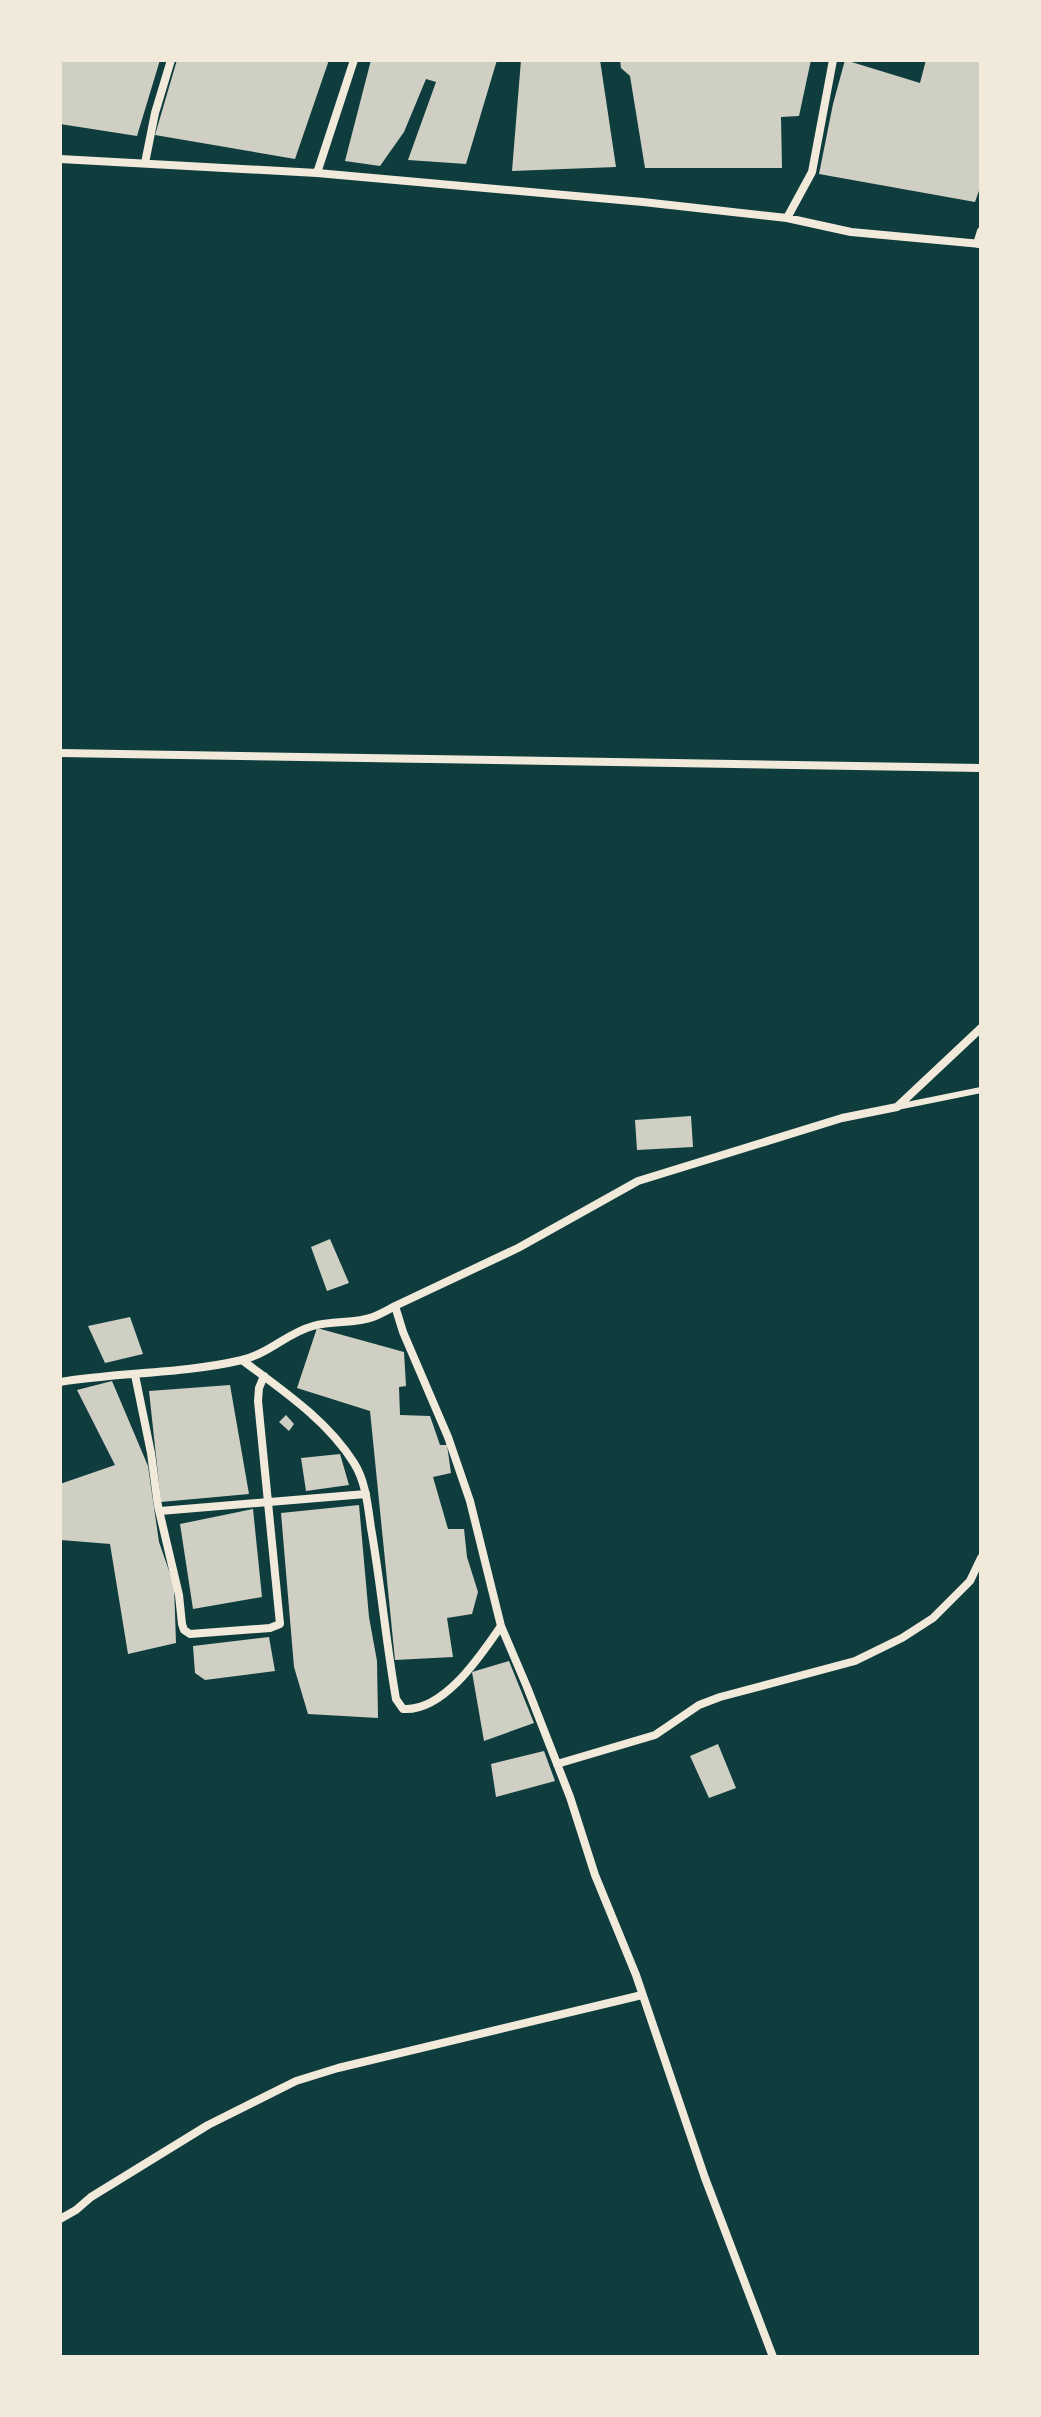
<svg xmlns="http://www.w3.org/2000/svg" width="1041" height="2417" viewBox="0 0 1041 2417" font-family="'Asap Condensed',sans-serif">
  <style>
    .building { fill: #cfcfc3 }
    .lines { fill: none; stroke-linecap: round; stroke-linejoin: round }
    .service { stroke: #f1e9da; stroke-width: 6 }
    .minor { stroke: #f1e9da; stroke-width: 8 }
  </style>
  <rect width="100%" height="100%" fill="#0f3d3e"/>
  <path class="building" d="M60,60H160L137,136L60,124Z
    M177,60H329L295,159L155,135Z
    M371,60H497L466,164L408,160L436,82L426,79L404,132L380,166L345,161Z
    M521,60H600L616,167L512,171Z
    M620,60H811L799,116L781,117L782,168H645L630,76L621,68Z
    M845,60L920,83L926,60H981V185L975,202L819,174L833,104Z
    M691,1116L693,1147L637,1150L635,1120Z
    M330,1239L349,1283L327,1291L311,1247Z
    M130,1317L143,1354L105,1363L88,1326Z
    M317,1328L404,1352L406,1386L399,1387L400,1415L430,1416L440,1445H447L451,1473L433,1477L448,1529H464L467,1557L478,1592L472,1614L447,1618L453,1657L395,1660L370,1411L297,1388Z
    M112,1381L148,1466L159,1542L174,1585L176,1643L128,1654L110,1544L61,1540L60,1532V1484L115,1465L77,1390Z
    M230,1385L249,1494L161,1502L149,1391Z
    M286,1415L294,1424L289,1431L279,1422Z
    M340,1454L349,1485L306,1491L301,1458Z
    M359,1505L369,1617L377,1661L378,1718L308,1714L294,1667L281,1513Z
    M253,1509L262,1597L193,1609L180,1524Z
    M269,1637L275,1671L205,1680L195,1673L193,1646Z
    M509,1661L534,1723L484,1741L472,1672Z
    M718,1744L736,1788L709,1798L690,1756Z
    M544,1751L555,1781L496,1797L491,1764Z"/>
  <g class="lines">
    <path class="service" d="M897,1107L981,1090"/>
    <path class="minor" d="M60,159L317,173L643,202L787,218L851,232L981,244
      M145,163L155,113L171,60
      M317,173L354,60
      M787,218L812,172L833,60
      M977,244L981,231
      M60,753L981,768
      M395,1306L518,1248L638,1181L842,1118L897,1107L981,1028
      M242,1360C282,1390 327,1420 354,1463C366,1482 368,1507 371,1528C381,1585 386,1642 396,1699L403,1709C444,1712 481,1655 501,1626
      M135,1375L151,1453L158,1506L179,1595L182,1624L184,1630L190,1634L270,1628L280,1624L258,1401L259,1388L264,1376
      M60,1382C120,1372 182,1374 242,1360C270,1353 287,1333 313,1326C333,1320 355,1324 373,1317C381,1314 388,1310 395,1306L403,1332L448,1437L470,1501L501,1626L527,1687L570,1797L595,1875L636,1975L705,2178L773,2357
      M160,1511L366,1494
      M557,1764L655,1735L699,1705L720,1697L855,1661L902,1638L933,1618L970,1581L981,1558
      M60,2219L76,2210L91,2197L208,2125L296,2081L338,2068L642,1995"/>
  </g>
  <rect width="1041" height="2417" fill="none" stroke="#f1e9da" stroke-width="124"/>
</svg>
